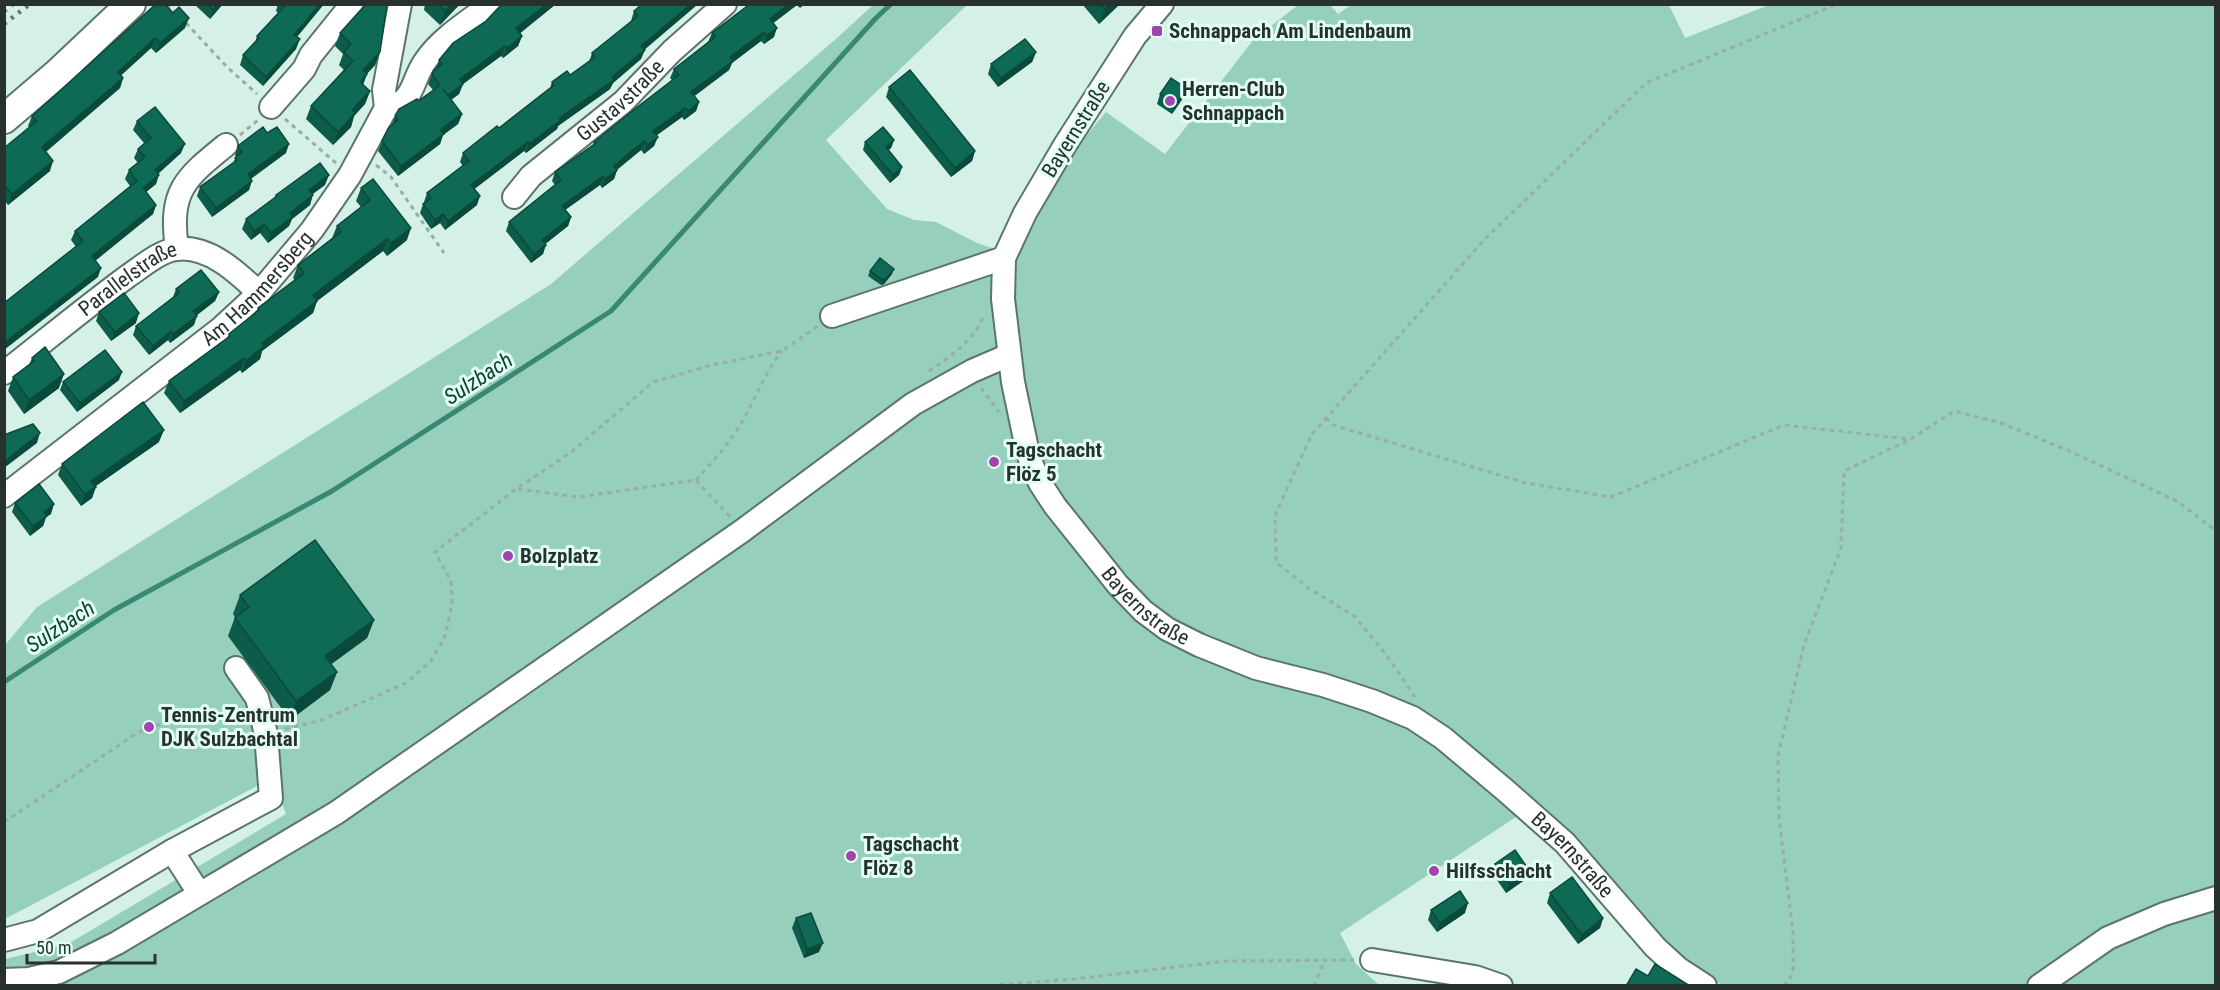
<svg xmlns="http://www.w3.org/2000/svg" width="2220" height="990" viewBox="0 0 2220 990" font-family="'Roboto Condensed',sans-serif">
  <style>
    .green { fill: #96cfbc }
    .lines { fill: none; stroke-linecap: round; stroke-linejoin: round }
    .stream { stroke: #3a8873; stroke-width: 5 }
    .minor-casing { stroke: #5b756c; stroke-width: 26 }
    .major-casing { stroke: #5b756c; stroke-width: 32 }
    .path { stroke: #97ada5; stroke-width: 3; stroke-dasharray: 4.5 4.5; stroke-linecap: butt }
    .minor { stroke: #fff; stroke-width: 22 }
    .major { stroke: #fff; stroke-width: 28 }
    .rail { stroke: #64756f; stroke-width: 4.5; stroke-dasharray: 3 6; stroke-linecap: butt }
    .wall { fill: #0d5b49 }
    .shaded-wall { fill: #0a4a3c }
    .building { fill: #0f6a55; stroke: #0a4a3c; stroke-width: 1.5 }
    .poi-dot { fill: #a045af; stroke: #e2fff4; stroke-width: 2 }
    .labels { text-anchor: middle; stroke-width: 6; stroke-linejoin: round; paint-order: stroke }
    .poi-label { font-size: 21px; font-weight: bold; fill: #27322e; stroke: #e2fff4; text-anchor: start }
    .street-label { font-size: 21px; fill: #27322e; stroke: #e2fff4 }
    .water-label { font-size: 22px; font-style: italic; fill: #134135; stroke: #e2fff4 }
  </style>
  <rect width="100%" height="100%" fill="#d5f1e7"/>
  <path class="green" d="M1352,4L1669,5L1685,38L1769,5H2215V888L2103,930L2024,985H1722L1685,962L1448,731L1259,659L1172,622L1149,604L1016,446L1111,592L1320,695L1368,711L1408,728L1437,746L1499,798L1516,817L1340,933L1356,964L1379,985L16,986L5,971V959L68,944L286,814L272,778L5,919V645L37,607L551,284L837,38L873,5H967L826,140L887,209L914,220L936,222L977,243L1016,256L1049,180L1106,112L1165,154L1254,39L1298,5H1330L1338,14Z
    M2215,909V985L2057,986L2112,947L2168,923Z"/>
  <g class="lines">
    <path class="stream" d="M4,682L114,610L332,491L611,311L876,18L891,4"/>
    <defs>
      <g id="minor">
        <path id="s1" d="M1162,4L1135,36L1065,145L1025,213L1004,258L1003,299L1013,382L1026,444L1031,463L1040,483L1055,506L1118,585L1143,611L1167,629L1199,645L1256,668L1323,685L1372,701L1413,718L1443,738L1505,790L1565,843L1655,947L1679,969L1705,986"/>
        <path d="M271,107L304,69L311,55L352,4"/>
        <path d="M386,108C416,102 410,82 426,60C442,37 469,21 491,4"/>
        <path id="s2" d="M514,197L531,176L623,102L672,51L725,4"/>
        <path d="M177,249C169,191 184,179 226,145"/>
        <path d="M832,316L1004,258"/>
        <path id="s3" d="M4,373C46,340 86,307 128,276C143,266 158,252 176,249C209,245 238,273 259,293"/>
        <path id="s4" d="M4,496L220,329L259,293L312,230L350,175L386,108L384,90L400,4"/>
        <path d="M172,851L199,893"/>
        <path d="M4,940L38,931L172,851L271,798L266,734L257,698L236,668"/>
        <path d="M1372,960L1475,977L1501,986"/>
        <path d="M4,980L29,979L59,972L117,943L336,813L742,531L913,404L972,371L1009,355"/>
        <path d="M2039,986L2108,938L2164,914L2216,898"/>
      </g>
      <path id="major" d="M4,119L58,73L131,4"/>
    </defs>
    <use href="#minor" class="minor-casing"/>
    <use href="#major" class="major-casing"/>
    <path class="path" d="M167,4L177,14
      M186,23L228,68L257,94
      M285,119L336,163
      M240,135L258,120
      M376,165L391,177L444,253
      M929,371C952,355 973,342 984,315
      M981,388L999,412
      M1326,418L1333,425L1526,483L1611,497L1784,425L1909,439
      M696,480C714,461 732,440 745,417C757,394 766,371 782,351
      M518,489L578,497L696,480L730,517
      M1415,697L1385,653L1354,616L1307,587L1276,562L1275,515L1312,434L1485,239L1646,83L1837,4
      M285,729L322,720L406,683L431,661L444,639L452,604L451,581L435,552L516,489L570,453L653,382L712,365L782,351L818,326
      M4,822L137,733C164,721 183,717 212,723L237,704
      M982,986L1075,979L1226,961L1354,960
      M1314,986L1325,960
      M1784,986L1793,974V932L1779,818L1778,756L1804,645L1841,548L1844,471L1911,439L1954,411L2001,423L2067,450L2177,501L2216,531"/>
    <use href="#minor" class="minor"/>
    <use href="#major" class="major"/>
    <path class="rail" d="M4,11L13,4
      M4,24L30,4"/>
  </g>
  <path class="wall" d="M156,4L185,28L156,53L151,48L121,75L123,78L120,88L46,152L50,171L8,205L4,200V148L29,127L28,126L32,116Z
    M194,4H223L210,19Z
    M278,4H324L297,37L296,49L263,86L240,65L243,55L255,43L257,36L278,13L276,11Z
    M425,4H460L440,25L424,10Z
    M502,4H556L520,33L522,36L518,46L503,58L501,56L463,84L459,94L451,100L462,114L458,124L443,135L440,144L398,176L378,151L382,141L392,125L395,116L433,90L428,84L432,74L436,68L439,60L486,21Z
    M698,4L644,50L641,59L613,83L610,89L558,126L557,129L526,153L524,151L474,189L477,205L445,230L440,223L431,229L420,213L423,204L425,203L424,202L427,193L463,166L460,162L463,153L499,128L550,88L552,82L570,75L589,62L592,53L631,21L634,11Z
    M750,4H805L800,8L797,5L773,23L774,37L764,44L761,41L732,63L729,70L694,96L699,102L696,111L684,120L682,117L657,135L654,146L644,154L641,150L617,170L614,179L602,188L600,185L565,210L571,217L568,226L545,244L543,254L531,263L506,231L509,222L555,185L552,181L555,172L593,145L594,142L672,80L670,78L674,69L708,42L712,33Z
    M1082,4H1120L1099,24Z
    M340,33L380,52L375,65L367,74L363,85L370,91L365,104L354,116L351,127L333,145L306,119L311,106L344,70L339,65L343,54L335,46Z
    M1036,52L1032,62L998,87L988,74L991,64Z
    M889,87L975,151L972,161L951,177L886,97Z
    M1160,94L1183,98L1172,114L1157,104Z
    M137,121L181,153L158,174L156,184L146,192L156,205L153,214L95,260L98,277L71,240L75,231L130,186L125,179L129,170L138,163L134,158L138,149L144,143L133,130Z
    M267,133L286,153L251,179L249,190L212,217L197,196L200,187L233,163L236,157L235,155L238,146Z
    M894,140L891,148L888,150L902,167L899,175L890,183L863,150L865,142Z
    M325,185L312,194L310,205L292,219L289,226L268,243L260,233L251,240L242,229L246,219L274,198L276,195Z
    M361,188L407,240L387,256L383,251L317,301L313,313L262,351L260,359L242,373L240,370L180,413L164,393L169,381L227,338L229,334L256,313L258,308L295,280L293,278L298,265L332,238L337,226L361,207L356,201Z
    M870,271L892,274L884,284L881,285L868,276Z
    M176,289L219,292L215,301L196,316L194,325L170,343L168,340L149,355L133,335L136,326L173,297Z
    M99,312L136,323L111,341L96,321Z
    M32,358L59,388L24,414L8,391L13,377L29,365Z
    M119,380L77,412L60,390L63,382Z
    M159,442L96,486L92,498L81,506L58,475L62,464Z
    M15,503L51,514L46,517L43,526L30,536L12,512Z
    M240,595L374,620L367,638L331,664L337,672L330,690L290,720L228,636L235,617L233,614Z
    M1495,864L1529,870L1526,879L1506,893L1492,873Z
    M1550,893L1603,918L1600,928L1578,944L1547,903Z
    M1431,910L1465,913L1437,932L1428,920Z
    M796,918L819,952L804,958L792,928Z"/>
  <path class="shaded-wall" d="M218,4H223L210,19L213,10Z
    M320,4H324L291,44L294,35Z
    M452,4H460L440,25L445,11Z
    M547,4H556L513,39L516,28Z
    M691,4H698L638,55L641,46Z
    M789,4H798L767,28L770,19Z
    M1110,4H1120L1099,24L1105,9Z
    M189,18L185,28L156,53L160,43Z
    M777,28L774,37L764,44L767,35Z
    M764,32L761,41L732,63L729,70L688,101L691,92L730,57Z
    M522,36L518,46L503,58L507,48Z
    M155,38L151,48L114,82L118,72Z
    M300,39L296,49L263,86L266,77Z
    M505,46L501,56L463,84L459,94L444,105L448,95L460,79Z
    M645,50L641,59L613,83L610,89L558,126L557,129L526,153L529,144L559,118Z
    M380,52L375,65L358,83L363,70Z
    M1036,52L1032,62L998,87L1001,78Z
    M367,74L362,87L360,82Z
    M123,78L120,88L38,158L42,147Z
    M1186,88L1183,98L1172,114L1176,104Z
    M370,91L365,104L354,116L351,127L333,145L338,132L352,110Z
    M699,102L696,111L684,120L688,111Z
    M685,108L682,117L650,140L653,131Z
    M462,114L458,124L443,135L440,144L398,176L401,166L440,130Z
    M658,137L654,146L644,154L647,145Z
    M894,140L891,148L883,155L886,147Z
    M645,141L641,150L610,175L614,166Z
    M528,142L524,151L468,194L471,185Z
    M185,144L181,153L152,179L155,170Z
    M289,144L286,153L244,183L248,174Z
    M975,151L972,161L951,177L955,168Z
    M53,161L50,171L8,205L12,194Z
    M902,167L899,175L890,183L893,175Z
    M617,170L614,179L602,188L605,179Z
    M159,175L156,184L140,197L143,188Z
    M329,175L325,185L306,199L309,190Z
    M603,176L600,185L558,215L562,206Z
    M252,181L249,190L212,217L216,208Z
    M313,195L310,205L292,219L289,226L268,243L271,233L290,213Z
    M480,196L477,205L445,230L448,221Z
    M156,205L153,214L89,266L92,256Z
    M443,214L440,223L431,229L435,220Z
    M571,217L568,226L539,249L542,240Z
    M264,224L260,233L251,240L254,231Z
    M411,228L407,240L387,256L391,243Z
    M387,239L383,251L308,308L313,295Z
    M546,245L543,254L531,263L534,254Z
    M101,268L98,277L4,350V343Z
    M894,269L892,274L884,284L881,285L883,280Z
    M219,292L215,301L190,320L193,311Z
    M317,301L313,313L262,351L260,359L242,373L246,361L262,343Z
    M139,313L136,323L111,341L115,332Z
    M197,316L194,325L170,343L173,334Z
    M171,331L168,340L149,355L153,346Z
    M244,358L240,370L180,413L184,401Z
    M122,372L119,380L77,412L80,403Z
    M64,374L59,388L24,414L29,400Z
    M164,430L159,442L87,492L91,481Z
    M40,433L37,443L4,468V462Z
    M96,487L92,498L81,506L85,494Z
    M54,504L51,514L46,517L43,526L30,536L33,526L44,512Z
    M374,620L367,638L318,674L325,656Z
    M337,672L330,690L290,720L296,701Z
    M1529,870L1526,879L1506,893L1510,884Z
    M1468,903L1465,913L1437,932L1440,923Z
    M1603,918L1600,928L1578,944L1582,935Z
    M823,943L819,952L804,958L807,949Z"/>
  <path class="building" d="M156,4H165L173,13L179,7L189,18L160,43L155,38L118,72L123,78L42,147L53,161L12,194L4,185V148L37,121L32,116Z
    M208,4H218L213,10Z
    M282,4H320L294,35L300,39L266,77L243,55L259,38L257,36L285,6Z
    M366,4H387L380,52L363,70L367,74L360,82L370,91L352,110L355,113L338,132L311,106L353,61L344,52L351,44L340,33Z
    M438,4H452L445,11Z
    M502,4H547L516,28L522,36L507,48L505,46L460,79L463,84L448,95L443,89L462,114L440,130L444,134L401,166L382,141L389,127L398,120L395,116L399,109L417,99L419,101L440,85L432,74L434,70L442,64L439,60L453,43L486,21Z
    M642,4H691L641,46L645,50L612,77L614,80L559,118L561,120L529,144L528,142L471,185L480,196L448,221L443,214L435,220L423,204L431,198L427,193L469,161L463,153L497,126L499,128L554,85L552,82L567,71L570,75L595,57L592,53L638,16L634,11Z
    M750,4H789L770,19L777,28L767,35L764,32L730,57L733,61L691,92L699,102L688,111L685,108L653,131L658,137L647,145L645,141L629,153L614,166L617,170L605,179L603,176L562,206L571,217L542,240L546,245L534,254L509,222L561,180L555,172L596,143L594,142L636,108L679,75L674,69L715,37L712,33Z
    M1100,4H1110L1105,9Z
    M1025,39L1036,52L1001,78L991,64Z
    M910,70L975,151L955,168L889,87Z
    M1171,78L1186,88L1176,104L1160,94Z
    M155,107L185,144L155,170L159,175L143,188L156,205L92,256L101,268L4,343V303L83,241L75,231L137,181L129,170L145,157L138,149L151,138L137,121Z
    M263,127L267,133L277,127L289,144L248,174L252,181L216,208L200,187L237,160L235,158L242,152L238,146L239,145Z
    M883,127L894,140L886,147L902,167L893,175L865,142Z
    M320,163L329,175L309,190L313,195L290,213L292,217L271,233L264,224L254,231L246,219L277,196L276,195Z
    M373,179L411,228L391,243L387,239L313,295L317,301L262,343L264,346L246,361L244,358L184,401L169,381L230,336L229,334L259,310L258,308L304,273L298,265L341,232L337,226L370,200L361,188Z
    M880,258L894,269L886,279L883,280L870,271Z
    M201,270L219,292L193,311L197,316L173,334L171,331L153,346L136,326L179,293L176,289Z
    M124,293L139,313L115,332L99,312Z
    M45,347L64,374L29,400L13,377L34,361L32,358Z
    M105,350L122,372L80,403L63,382Z
    M143,402L164,430L91,481L96,487L85,494L62,464Z
    M33,424L40,433L4,462V435Z
    M39,484L54,504L44,512L47,516L33,526L15,503Z
    M315,540L374,620L325,656L337,672L296,701L235,618L249,607L240,595Z
    M1515,850L1529,870L1510,884L1495,864Z
    M1572,877L1603,918L1582,935L1550,893Z
    M1460,891L1468,903L1440,923L1431,910Z
    M811,913L823,943L807,949L796,918Z
    M1655,964L1690,986H1626L1636,969L1648,976Z"/>
  <g class="poi-dot">
    <rect x="1151" y="25" width="12" height="12" rx="3"/>
    <circle cx="1170" cy="101" r="6"/>
    <circle cx="994" cy="462" r="6"/>
    <circle cx="508" cy="556" r="6"/>
    <circle cx="149" cy="727" r="6"/>
    <circle cx="851" cy="856" r="6"/>
    <circle cx="1434" cy="871" r="6"/>
  </g>
  <g class="labels">
    <g class="poi-label">
      <text x="1169" y="38">Schnappach Am Lindenbaum</text>
      <text x="1182" y="96">Herren-Club<tspan x="1182" dy="24">Schnappach</tspan></text>
      <text x="1006" y="457">Tagschacht<tspan x="1006" dy="24">Flöz 5</tspan></text>
      <text x="520" y="563">Bolzplatz</text>
      <text x="161" y="722">Tennis-Zentrum<tspan x="161" dy="24">DJK Sulzbachtal</tspan></text>
      <text x="863" y="851">Tagschacht<tspan x="863" dy="24">Flöz 8</tspan></text>
      <text x="1446" y="878">Hilfsschacht</text>
    </g>
    <g class="street-label">
      <text dy="7" stroke="none"><textPath href="#s2" startOffset="144">Gustavstraße</textPath></text>
      <text transform="translate(1076 129) rotate(-58)" y="7">Bayernstraße</text>
      <text dy="7" stroke="none"><textPath href="#s3" startOffset="156">Parallelstraße</textPath></text>
      <text dy="7" stroke="none"><textPath href="#s4" startOffset="328">Am Hammersberg</textPath></text>
      <text dy="7" stroke="none"><textPath href="#s1" startOffset="693">Bayernstraße</textPath></text>
      <text dy="7" stroke="none"><textPath href="#s1" startOffset="1197">Bayernstraße</textPath></text>
    </g>
    <g class="water-label">
      <text transform="translate(478 378) rotate(-33)" y="8">Sulzbach</text>
      <text transform="translate(60 626) rotate(-33)" y="8">Sulzbach</text>
    </g>
  </g>
  <rect width="2220" height="990" fill="none" stroke="#27322e" stroke-width="12"/>
  <path d="M27 954v9h128v-9" fill="none" stroke="#27322e" stroke-width="3"/>
  <text x="36" y="954" font-size="18" fill="#27322e" stroke="#e2fff4" stroke-width="4.5" paint-order="stroke">50 m</text>
</svg>
